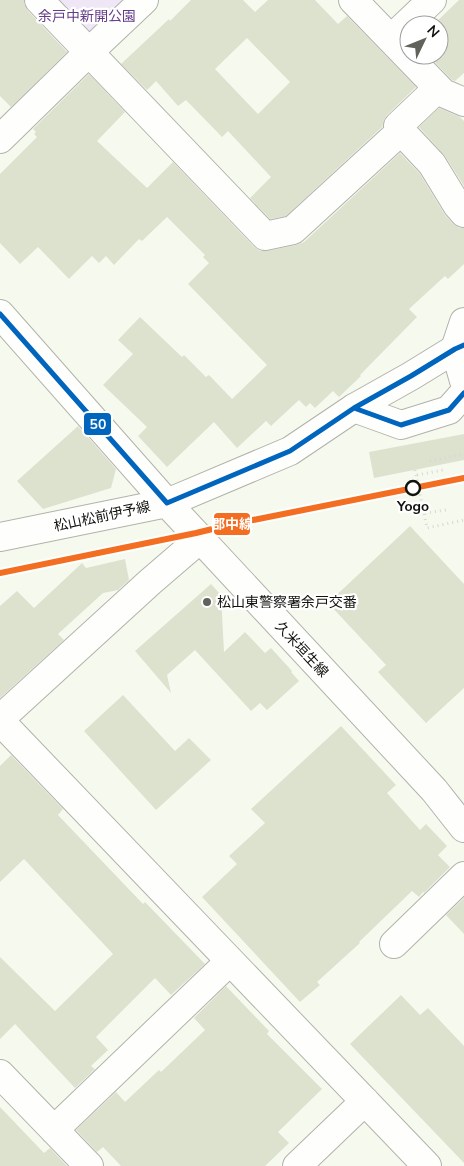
<svg xmlns="http://www.w3.org/2000/svg" width="464" height="1166" viewBox="0 0 464 1166" font-family="'Nunito Sans','Noto Sans JP',sans-serif">
  <style>
    .green { fill: #efe7f6 }
    .building { fill: #dde2cf; fill-rule: evenodd }
    .lines { fill: none; stroke-linecap: round; stroke-linejoin: round }
    .minor-casing { stroke: #b1b3ab; stroke-width: 30 }
    .major-casing { stroke: #b1b3ab; stroke-width: 30 }
    .path { stroke: #d7d7d4; stroke-width: 3; stroke-dasharray: 1 4; stroke-linecap: butt }
    .minor { stroke: #fefefc; stroke-width: 28 }
    .major { stroke: #fefefc; stroke-width: 28 }
    .bus-1-casing { stroke: #fff; stroke-width: 9 }
    .bus-1 { stroke: #0065bd; stroke-width: 5 }
    .rail-1-casing { stroke: #fff; stroke-width: 10 }
    .rail-1 { stroke: #f36e21; stroke-width: 6 }
    .stop-dot { fill: #fff; stroke: #10120c; stroke-width: 2.5 }
    .poi-dot { fill: #60635b; stroke: #fff; stroke-width: 2 }
    .labels { text-anchor: middle; stroke-width: 4.5; stroke-linejoin: round; paint-order: stroke }
    .park-label { font-size: 14px; fill: #643d89; stroke: #fff }
    .stop-label { font-size: 14px; font-weight: bold; fill: #10120c; stroke: #fff }
    .street-label { font-size: 14px; fill: #10120c; stroke: #fff }
    .poi-label { font-size: 14px; fill: #10120c; stroke: #fff; text-anchor: start }
    .line-badge { stroke: #fff; stroke-width: 2 }
    .badge-label { font-size: 14px; text-anchor: middle; font-weight: bold; fill: #fff }
  </style>
  <rect width="100%" height="100%" fill="#f6f9ee"/>
  <path class="green" d="M50,0H126L96,30L82,33Z"/>
  <path class="building" d="M0,0H24V4L28,11L67,52L11,107L0,96Z
    M191,0H243L255,12L268,0H315L338,24L347,16L416,87L387,115L384,120L382,127L286,216L270,219L250,198L271,177L228,131L222,137L186,100L178,106L156,81L147,90L121,64L169,19L170,21ZM247,38L290,82L258,114L215,69Z
    M459,0H464V73L455,81L452,80L428,55H439V25H433Z
    M89,74L125,112L97,141L147,188L173,162L254,247L260,251H268L296,245L304,242L400,153L420,174L445,215L453,224L459,228H464V264L448,279L445,276L409,309L417,317L360,375L361,376L339,397L333,391L315,408L310,403L306,407L299,400L271,426L266,421L237,448L214,422L167,467L138,436L147,427L103,385L133,354L118,340L140,317L182,357L184,355L206,377L209,375L232,399L267,365L188,284L209,263L203,257L205,255L167,217L142,241L139,239L114,265L106,256L99,263L92,256L69,279L38,247L20,264L0,243V174L37,137L34,134L36,132L33,129Z
    M439,108L460,117L464,121V186L445,156L419,127Z
    M78,426L116,469L111,488L43,509L17,481Z
    M464,434V460L374,478L369,452Z
    M410,526L464,584V688L426,723L378,672L386,665L328,603Z
    M125,559L129,580L118,590L103,593L58,634L64,640L0,698V606L17,591L34,608L82,563L86,568Z
    M211,584L221,595L224,652L245,632L265,653L271,648L292,671L291,672L299,681L267,710L260,703L251,711L195,650L167,675L171,693L135,651Z
    M123,695L175,751L189,738L211,760L156,810L84,731Z
    M341,726L396,785L387,793L420,830L426,824L447,846L438,855L450,867L424,893L423,892L419,897L412,891L359,942L360,943L317,982L320,985L300,1002L202,897L237,864L229,856L265,823L251,809Z
    M11,755L63,809L58,815L143,904L145,902L205,964L171,995L155,978L96,1037L108,1050L91,1066L95,1069L75,1088L15,1024L0,1039V957L55,1011L113,954L24,859L0,882V766Z
    M464,898V934L446,915Z
    M226,986L269,1031L267,1034L322,1089L278,1132L289,1143L265,1166H121L103,1147L97,1152L76,1130L116,1092L125,1102L159,1070L161,1072L205,1030L194,1018Z
    M401,995L420,1015L428,1008L464,1046V1163L350,1044Z
    M0,1107L44,1153L50,1148L67,1166H0Z"/>
  <g class="lines">
    <defs>
      <path id="minor" d="M39,0L265,236L293,230L401,131
        M353,0L443,93L464,102
        M391,39L432,0
        M438,88L398,126L401,131L432,164L457,205L464,213
        M0,139L89,52L144,0
        M464,322L455,349L464,381
        M354,408L401,425L449,410L464,393
        M0,719L150,582L200,539
        M0,721L427,1166
        M394,944L464,876
        M0,1074L89,1166
        M54,1130L230,961
        M297,1166L365,1101"/>
      <path id="major" d="M0,314L167,503L434,790L464,828
        M0,537L167,503L290,451L354,408L411,376L455,349L464,345"/>
    </defs>
    <use href="#minor" class="minor-casing"/>
    <use href="#major" class="major-casing"/>
    <path class="path" d="M430,461L464,454
      M415,470L427,528L464,520
      M417,475L443,470
      M425,513L446,510"/>
    <use href="#minor" class="minor"/>
    <use href="#major" class="major"/>
    <defs>
      <path id="bus-1" d="M0,314L167,503L290,451L354,408L411,376L455,349L464,345
        M354,408L401,425L449,410L464,393"/>
    </defs>
    <use href="#bus-1" class="bus-1-casing"/>
    <use href="#bus-1" class="bus-1"/>
    <defs>
      <path id="rail-1" d="M0,573L196,533L233,524L464,478"/>
    </defs>
    <use href="#rail-1" class="rail-1-casing"/>
    <use href="#rail-1" class="rail-1"/>
  </g>
  <circle class="stop-dot" cx="413" cy="488" r="7"/>
  <circle class="poi-dot" cx="207" cy="602" r="5"/>
  <g class="labels">
    <g class="park-label">
      <text x="87" y="21">余戸中新開公園</text>
    </g>
    <g class="stop-label">
      <text x="413" y="511">Yogo</text>
    </g>
    <g class="street-label">
      <text transform="translate(102 516) rotate(-12)" y="5">松山松前伊予線</text>
      <text transform="translate(302 649) rotate(47)" y="5">久米垣生線</text>
    </g>
    <g class="poi-label">
      <text x="217" y="607">松山東警察署余戸交番</text>
    </g>
  </g>
  <g class="line-badge">
    <rect x="83" y="412" width="29" height="24" rx="5" fill="#0065bd"/>
    <rect x="213" y="512" width="38" height="24" rx="5" fill="#f36e21"/>
  </g>
  <g class="badge-label">
    <text x="98" y="429">50</text>
    <text x="232" y="529">郡中線</text>
  </g>
  <g transform="translate(424 40) rotate(47)"><circle r="24" fill="#ffffff" stroke="#9fa09e"/>
  <path d="M0-4L9 19L0 12L-9 19Z" fill="#60635b"/>
  <text y="-8" font-size="14" font-weight="bold" text-anchor="middle" fill="#10120c">N</text>
  </g>
</svg>
